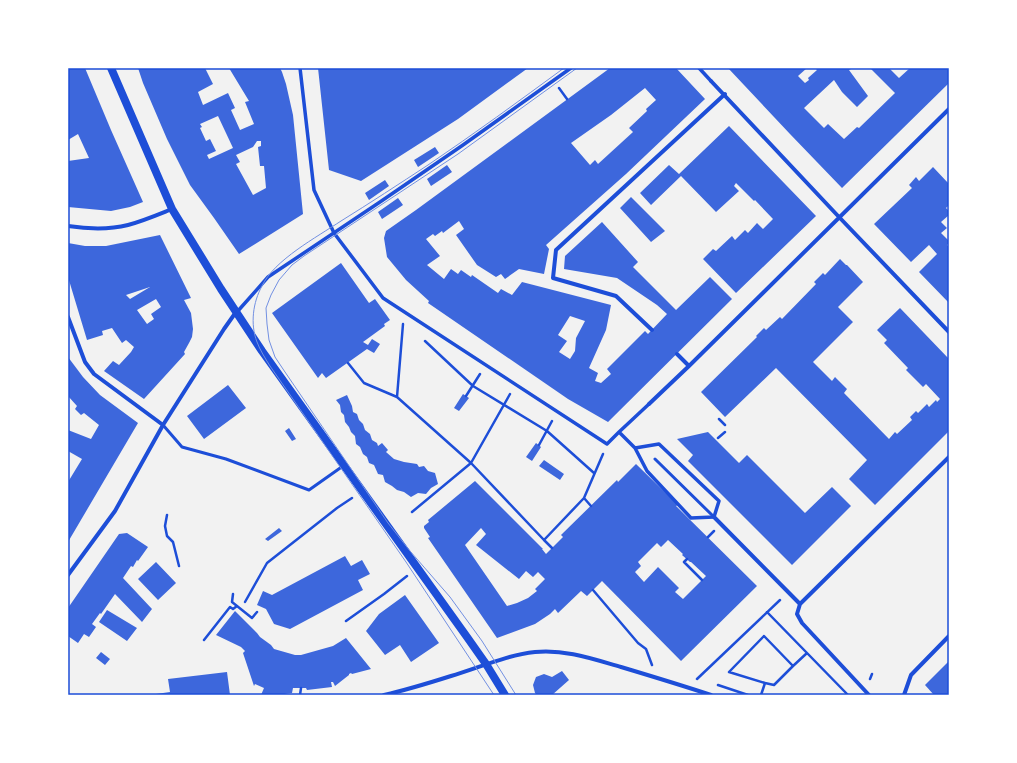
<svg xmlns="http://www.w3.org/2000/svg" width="1017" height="763" viewBox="0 0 1017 763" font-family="Quicksand,sans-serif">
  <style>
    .building { fill: #3d67dc; fill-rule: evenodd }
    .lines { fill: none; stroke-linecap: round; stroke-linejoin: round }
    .path { stroke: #1d4ed8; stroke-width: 2.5 }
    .service { stroke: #1d4ed8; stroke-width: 3 }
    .pedestrian { stroke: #1d4ed8; stroke-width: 3.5 }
    .minor { stroke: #1d4ed8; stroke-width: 4 }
    .secondary { stroke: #1d4ed8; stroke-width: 8 }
    .tram { stroke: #7290e2; stroke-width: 1 }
    .neatline { fill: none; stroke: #1d4ed8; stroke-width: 1.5 }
  </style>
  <rect width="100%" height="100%" fill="#f2f2f2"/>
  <path class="building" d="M68,68H85L111,130L143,202L130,207L111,211L68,207V161L89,158L78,134L68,140Z
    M138,68H205L213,84L198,92L203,105L228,93L235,108L231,110L240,130L254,124L245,102L249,101L229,68H280L282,72L286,84L293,115L303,214L239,254L214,218L190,185L167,139L143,83ZM218,116L233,148L209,159L207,155L216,151L210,139L206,141L200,128L202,127L200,124ZM257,141H261V146L258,147L260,166H264L266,188L253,195L236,164L240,162L236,155L253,147Z
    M318,68H528L458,119L361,181L329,170Z
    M610,68H676L705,99L626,174L546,245L549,249L544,274L519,269L505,279L501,274L496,277L477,265L456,235L464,229L459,221L443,233L442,231L435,236L433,234L426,239L440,256L427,265L444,279L451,269L458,274L461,270L471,277L472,275L498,293L501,289L512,295L522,282L611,305L606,330L589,368L598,373L595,381L601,383L611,374L607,369L645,331L648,334L667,314L657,305L617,278L564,269L565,256L602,222L638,262L633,267L676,310L710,277L732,299L608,422L568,399L428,303L429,301L406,280L387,257L384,238L386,231L416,210ZM645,88L656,100L646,109L647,111L629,128L633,132L598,164L595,160L590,165L571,143L611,115ZM570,316L585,321L576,338L575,351L570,359L559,352L567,341L558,335Z
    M728,68H807L798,76L805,83L809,80L808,78L817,70L815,68H853L849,70L868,96L857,107L842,92L834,80L804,108L824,128L828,124L844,139L857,127L859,128L895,93L870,68H889L899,78L910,68H949V83L842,188L790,134Z
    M729,126L816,216L736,293L703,259L713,249L716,251L732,236L735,240L745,230L748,233L757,223L763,229L773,219L755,200L754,201L736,183L734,186L739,191L716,212L681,176L651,205L640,193L669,165L679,174Z
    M435,147L439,153L418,167L414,160Z
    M447,165L452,172L431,186L427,179Z
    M933,167L949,184V205L946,208L949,211V215L941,222L947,228L941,233L949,241V243L947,245L949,247V303L919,272L937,254L929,245L911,262L874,224L912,188L909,185L916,177L919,181Z
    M385,180L389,186L369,200L365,193Z
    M631,197L665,231L651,242L620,208Z
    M398,198L403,205L382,219L378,212Z
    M160,235L191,298L184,300L191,313L193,329L192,337L189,343L184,352L185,354L144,399L104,371L113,361L119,365L131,352L134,347L126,340L122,343L112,328L102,331L103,335L87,340L68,277V243L85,246H106ZM150,287L130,299L126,295ZM156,299L161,307L151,314L154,319L147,324L137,310Z
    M840,259L846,265H847L863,282L838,307L853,322L813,362L832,381L835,377L847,389L844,393L889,439L895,432L897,434L912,420L910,417L916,411L918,413L927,404L929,407L936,400L937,402L940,399L926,384L923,387L906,370L908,368L884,343L887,340L877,330L900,308L949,359V431L875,505L849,479L867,460L776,368L725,417L701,392L757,337L756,336L764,328L766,330L780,317L782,319L816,284L814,282L823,273L825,275Z
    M341,263L369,303L375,299L390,320L384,324L385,326L363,342L368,345L372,339L380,344L374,353L367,349L326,378L322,373L318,378L272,313Z
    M68,357L83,377L100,395L138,423L68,542V482L82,459L68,451V430L91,439L99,425L84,413L81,415L75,409L77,406L68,396Z
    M228,385L246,408L204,439L187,416Z
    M463,394L469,398L459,411L454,408Z
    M347,395L352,406L353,412L357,414L359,420L363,424L365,430L370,434L372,440L377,443L378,446L382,443L388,450L386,452L394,459L404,462L417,464L419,467L424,466L428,471L435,473L438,484L431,488L426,494L418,493L411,497L404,492L397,490L392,486L385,482L383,475L378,474L374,465L369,463L367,457L363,454L360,447L356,444L355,436L351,432L349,427L345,422L344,415L341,412L340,405L336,400Z
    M289,428L296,439L292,441L285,431Z
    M708,432L739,463L747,455L805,513L832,487L851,506L792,565L688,461L693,455L677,439Z
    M536,443L541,447L532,461L526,457Z
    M544,460L564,474L560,480L539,466Z
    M636,464L678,505L676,506L757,586L681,661L602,581L587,596L581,591L558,613L555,609L550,614L535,624L497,638L428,538L430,537L424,528V526L429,522L428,520L475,481L543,549H542L546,554L563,537L561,535L617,480L618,482ZM481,528L486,534L476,545L519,579L526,571L533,577L538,572L545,579L535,589L537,591L528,598L517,603L507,606L465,545ZM668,540L683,554L682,555L690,562H691L706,576L683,599L675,592L679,588L658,567L644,582L635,572L641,566L638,562L657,543L661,547Z
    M279,528L282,531L268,541L265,539Z
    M127,533L148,547L138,561L137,560L133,567L131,566L123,578L152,609L142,622L115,594L101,614L100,613L92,624L96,627L89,637L84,634L78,643L68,636V608L119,534Z
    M345,556L351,566L362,560L370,574L358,580L363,590L290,629L274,624L266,609L257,605L263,591L272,595Z
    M156,562L176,583L158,600L138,579Z
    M405,595L439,643L411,662L400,645L385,655L366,631L379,614Z
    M107,610L137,628L127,641L99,622Z
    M235,611L257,633L260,637L271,645L274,649L295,655H301L333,646L346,638L371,669L352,674L351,673L349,674V675L335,686L333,682H331L332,687L307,690L306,688H293L292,693L277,695H261L264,688L255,684L254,686L243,653L245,651L241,647L216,635Z
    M101,652L110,659L105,665L96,658Z
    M949,661V695H934L925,685Z
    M562,671L569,680L552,695H537L535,693L533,685L536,677L544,674L552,677Z
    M227,672L230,695H156V694L170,692L168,679Z"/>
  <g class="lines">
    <path class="path" d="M559,88L567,99
      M425,341L473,386L547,431L594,473
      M348,363L364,383L397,397L471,463L510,394
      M466,396L480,374
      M397,397L403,324
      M719,419L725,425
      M718,438L725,432
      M539,445L552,421
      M584,498L591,506
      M412,512L471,463L544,540L584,498L603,454
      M167,515L165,526L167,536L173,542L179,566
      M708,537L714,531
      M544,540L552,548
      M687,559L684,562L702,580
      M593,590L638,643L646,649L652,665
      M233,594L232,602L237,606
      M245,602L267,563L337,508L352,498
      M767,612L848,695
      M346,621L384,594L407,576
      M204,640L230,607L233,609L237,606L252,618L257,612
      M793,666L807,653
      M697,679L780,600
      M870,679L872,674
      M718,685L748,695
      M300,695L301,688
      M761,695L765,683L774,685L793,666L764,636L729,672L765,683"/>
    <path class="service" d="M163,425L182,447L226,459L309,490L343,466
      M655,459L714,517"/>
    <path class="pedestrian" d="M300,68L314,190L334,233L383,298L607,444L619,432L635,448L647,471L691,518L714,517L719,501L659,444L635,448
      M699,68L711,81
      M237,312L268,277L380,202L463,145L571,68
      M619,432L649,404"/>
    <path class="minor" d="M711,81L839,217L949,332
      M68,226C88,229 108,230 128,225C143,221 157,215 172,209
      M68,317L85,362L94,374L163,425
      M652,330L616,296L553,278L556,250L725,94
      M677,354L689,366
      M649,404L689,366L949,109
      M714,517L800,604L797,614L802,623L869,695
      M68,575L115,511L163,425L224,329L236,312
      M800,604L949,457
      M384,695C406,690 429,683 451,676C478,668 507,655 535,652C565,649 593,659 621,667C651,676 681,685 711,695
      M904,695L911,675L949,636"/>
    <path class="secondary" d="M111,68L172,209L221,289L262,351L467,637L486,664L505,695"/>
    <path class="tram" d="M494,695L406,562L270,366C265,358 260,350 257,342C250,324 253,302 262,286C274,260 317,237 341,221C370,203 399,184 428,165C474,134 519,101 564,68
      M516,695L482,641L450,597L410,551L388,523L285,372L275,357L269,340L267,324L266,308L271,295L279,280L292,265L304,256L458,154L577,68"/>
  </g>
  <rect width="1017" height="763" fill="none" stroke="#ffffff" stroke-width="138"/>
  <rect x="69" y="69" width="879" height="625" class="neatline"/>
</svg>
